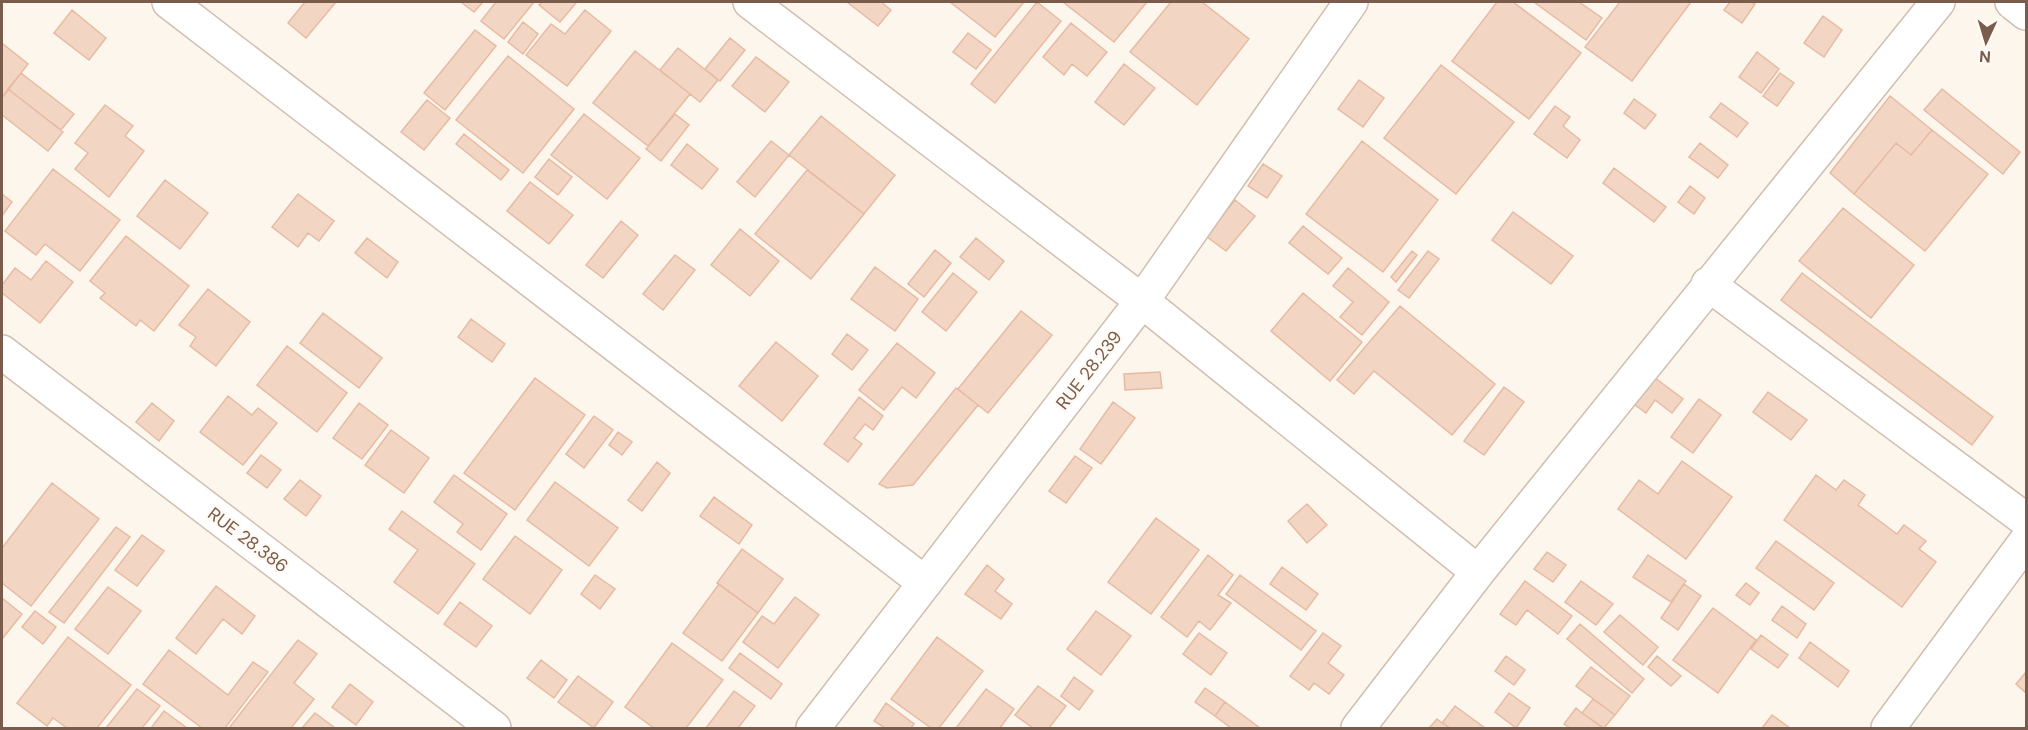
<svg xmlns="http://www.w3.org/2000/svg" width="2028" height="730" viewBox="0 0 2028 730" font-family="'DM Sans',sans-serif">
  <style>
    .building { fill: #f3d5c3; stroke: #e6bba3; stroke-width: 1.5 }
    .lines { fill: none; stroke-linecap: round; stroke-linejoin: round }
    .street-casing { stroke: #d1beb0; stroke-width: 36 }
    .street { stroke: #fff; stroke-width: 33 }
    .labels { text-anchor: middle; stroke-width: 4.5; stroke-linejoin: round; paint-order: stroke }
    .street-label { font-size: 18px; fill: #7a5c4d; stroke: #fffaf3 }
  </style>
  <rect width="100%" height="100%" fill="#fdf6ec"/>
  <path class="building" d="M305,2H336L306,38L288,23Z
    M461,2H483L474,12Z
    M496,2H534L504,39L481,21Z
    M542,2H574L576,3L560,22L539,5Z
    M847,2H881L891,10L878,26Z
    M950,2H1024L995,37Z
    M1037,2L1061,21L995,103L971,84Z
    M1063,2H1147L1114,42Z
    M1171,2H1202L1249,39L1197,105L1130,52Z
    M1497,2H1513L1581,53L1529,119L1452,61Z
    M1534,2H1579L1602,18L1586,40Z
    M1620,2H1691L1632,81L1585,47Z
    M1730,2H1751L1755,4L1742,23L1724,10Z
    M72,10L106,38L89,60L54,33Z
    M585,10L611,31L567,86L526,55L551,24L565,34Z
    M1823,16L1842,30L1824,57L1804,43Z
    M523,22L538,34L523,54L508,42Z
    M1071,23L1107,52L1087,76L1072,64L1064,75L1043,57Z
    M475,30L496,46L445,110L424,93Z
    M968,33L991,50L976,69L953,52Z
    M730,38L745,50L720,81L705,69Z
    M3,44L28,64L2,98V46Z
    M678,48L718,80L700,102L660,70Z
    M635,51L690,94L648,146L593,103Z
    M1757,52L1779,69L1761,93L1739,77Z
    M508,56L574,109L523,173L456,120Z
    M756,57L789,82L765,112L732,86Z
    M1124,64L1155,88L1124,125L1095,102Z
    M1441,65L1514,122L1456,194L1384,138Z
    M21,73L74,114L61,130L8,89Z
    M1780,73L1794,83L1777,106L1763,96Z
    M1359,80L1384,98L1363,127L1338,109Z
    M8,89L63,132L48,151L2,115V98Z
    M1942,89L2020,152L2003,174L1924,110Z
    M1890,96L1932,130L1911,155L1896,143L1854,194L1830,173Z
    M1634,99L1656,115L1645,129L1624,113Z
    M427,100L450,118L424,150L401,132Z
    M1721,103L1748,123L1737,137L1710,117Z
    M105,105L133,126L125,136L144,151L109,197L75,169L88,153L75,143Z
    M1555,106L1570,117L1563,126L1580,140L1567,158L1534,134Z
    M584,114L640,158L607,199L551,155Z
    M675,114L689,125L661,161L646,149Z
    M821,116L895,175L864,214L789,155Z
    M1932,130L1988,174L1925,251L1854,194L1896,143L1911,155Z
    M464,134L509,170L501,180L456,144Z
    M771,141L789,155L755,197L737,182Z
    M1362,141L1438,200L1383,272L1306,214Z
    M1700,143L1728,165L1718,178L1689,157Z
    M687,144L718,169L702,189L671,165Z
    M549,159L572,177L558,195L535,177Z
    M1263,164L1282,176L1267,198L1248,186Z
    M1614,168L1666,207L1654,222L1603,183Z
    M53,169L120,220L80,271L45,244L36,255L5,231Z
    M807,170L864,214L811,279L755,234Z
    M165,180L208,213L180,249L137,216Z
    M530,182L573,215L549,244L507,211Z
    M1690,186L1705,198L1694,214L1678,202Z
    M2,194L12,202L2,216Z
    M298,194L334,221L319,241L308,233L298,247L272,227Z
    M1235,200L1255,216L1226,251L1206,236Z
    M1843,208L1914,265L1871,318L1799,261Z
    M1513,212L1573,256L1551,284L1492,240Z
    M621,221L638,235L603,278L586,265Z
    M1303,226L1342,258L1328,274L1289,243Z
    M740,229L779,261L750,296L711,265Z
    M126,236L189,286L154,331L140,320L136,326L100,298L105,293L90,281Z
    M367,238L398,262L387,278L355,253Z
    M976,238L1004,261L989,280L960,257Z
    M935,250L951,263L924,297L908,284Z
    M1412,251L1417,255L1396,282L1391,277Z
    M1428,251L1439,259L1409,298L1398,290Z
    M675,255L695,270L663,310L643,294Z
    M46,261L73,282L40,323L2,293V285L15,268L31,280Z
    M875,267L918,299L895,331L851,299Z
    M1348,268L1389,302L1362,335L1340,317L1353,302L1333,286Z
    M953,273L977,292L946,331L922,312Z
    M1802,273L1993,417L1972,445L1781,300Z
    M208,289L250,322L216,366L190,346L196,337L179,325Z
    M1303,293L1362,342L1330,381L1271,331Z
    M1400,306L1495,384L1452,435L1374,371L1354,394L1337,380Z
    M1021,311L1052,335L988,413L958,389Z
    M323,313L382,358L359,388L300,343Z
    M471,319L505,344L492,362L458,337Z
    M847,334L868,350L852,370L832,354Z
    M776,342L818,376L782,421L739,386Z
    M897,343L935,373L916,398L902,387L884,410L859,390Z
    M287,346L347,393L317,432L257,385Z
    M1160,372L1162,388L1125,390L1124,374Z
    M1651,375L1683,399L1672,413L1655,400L1646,413L1631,402Z
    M535,378L585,415L515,510L464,473Z
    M1504,387L1524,402L1484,455L1464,441Z
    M956,388L978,405L913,485L887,488L879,484Z
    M1768,392L1807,420L1791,440L1753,412Z
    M228,396L252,415L258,408L277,423L243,465L200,432Z
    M859,397L883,416L873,430L865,424L854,438L862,444L848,462L824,444Z
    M1699,399L1721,415L1693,453L1671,437Z
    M1113,402L1135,418L1101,464L1080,449Z
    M152,403L174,421L159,441L136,422Z
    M359,403L388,425L362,459L333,438Z
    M594,416L613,430L584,468L566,454Z
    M391,430L429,458L404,493L365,465Z
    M618,432L632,442L622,455L609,445Z
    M261,455L281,470L267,488L247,473Z
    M1075,456L1092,468L1066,503L1049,491Z
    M1682,461L1732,497L1686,559L1618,509L1639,480L1658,494Z
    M657,462L670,473L642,511L628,500Z
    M454,475L507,514L481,550L457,532L463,524L434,502Z
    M1816,475L1836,490L1844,480L1865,495L1858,505L1897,534L1904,525L1926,541L1919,549L1936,562L1902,607L1784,520Z
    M300,480L321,496L306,516L284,499Z
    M555,482L618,528L589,566L527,520Z
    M52,483L99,519L31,606L2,583V548Z
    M714,497L752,525L739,544L700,516Z
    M1307,504L1327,525L1307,543L1288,521Z
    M402,511L475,564L438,614L394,582L418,550L389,529Z
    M1156,518L1199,550L1151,614L1108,582Z
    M116,527L130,537L64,623L49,612Z
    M142,535L164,551L137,586L115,570Z
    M515,536L562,570L530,614L483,579Z
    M1776,541L1834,583L1814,610L1756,568Z
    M742,549L783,579L758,613L717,583Z
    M1547,552L1566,565L1553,582L1534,569Z
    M1208,555L1233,575L1218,595L1231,603L1210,630L1199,621L1187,637L1161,617Z
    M1648,555L1686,581L1671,602L1633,577Z
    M987,565L1004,579L995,591L1012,604L1001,619L965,594Z
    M1282,567L1318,594L1306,610L1270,584Z
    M595,575L615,589L600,609L581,594Z
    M1240,575L1316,631L1301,650L1226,594Z
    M1525,581L1572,616L1558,634L1527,610L1516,625L1500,614Z
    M1581,581L1613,604L1596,625L1565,602Z
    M1746,583L1759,593L1750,605L1736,595Z
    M719,584L758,613L722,661L683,633Z
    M1684,584L1701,596L1678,630L1661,618Z
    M216,586L255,616L242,634L223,619L196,654L176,638Z
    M108,587L141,611L108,654L75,629Z
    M795,597L819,615L778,668L743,642L762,616L774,624Z
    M2,598L22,614L2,639Z
    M460,602L492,626L476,647L444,624Z
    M1782,606L1806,624L1797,638L1772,620Z
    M1713,608L1756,640L1718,693L1673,660Z
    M35,611L56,627L43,644L22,627Z
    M1096,611L1131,636L1101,675L1067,649Z
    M1620,615L1658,647L1643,665L1604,632Z
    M1580,624L1644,679L1632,693L1567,639Z
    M1199,633L1227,653L1211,675L1183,654Z
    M1323,633L1341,646L1328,663L1344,675L1329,694L1314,683L1309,690L1290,676Z
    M1761,635L1788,655L1778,668L1751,649Z
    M68,637L131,685L97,728H67L53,718L47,726L17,703Z
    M937,637L983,671L939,728H931L891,699Z
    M298,640L317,654L294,683L314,699L291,728H229Z
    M1810,642L1849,671L1838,687L1799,658Z
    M672,643L723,680L686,728H654L625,707Z
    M169,650L228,695L253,662L268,672L225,728H202L143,684Z
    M740,653L782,684L771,699L729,668Z
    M1506,656L1525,670L1514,685L1495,671Z
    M1657,656L1681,676L1671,686L1648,667Z
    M541,660L567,680L554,698L527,678Z
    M1591,667L1630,696L1615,715L1576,686Z
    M2026,672V693L2016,684Z
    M578,676L613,702L594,728L558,702Z
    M1074,677L1093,691L1079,710L1061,696Z
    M350,684L373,702L356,725L332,707Z
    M1038,686L1066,706L1049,728H1033L1015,715Z
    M1205,688L1225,702L1215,716L1195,702Z
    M137,689L160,706L142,728H106Z
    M986,689L1014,709L1000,728H956Z
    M734,691L755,706L738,728H706Z
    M1509,693L1530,708L1516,728L1495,712Z
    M1593,699L1615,715L1604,728L1582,713Z
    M1225,702L1260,728H1231L1215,716Z
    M886,703L914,724L911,728H885L874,721Z
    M1455,706L1485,728H1450L1442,723Z
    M1576,708L1582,713L1603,728H1570L1564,724Z
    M164,711L187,728H151Z
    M315,713L335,728H302Z
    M1772,715L1790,728H1762Z
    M1437,719L1442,723L1450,728H1429Z"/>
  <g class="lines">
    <defs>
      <path id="street" d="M169,2L925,583
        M750,2L1142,301L1478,572
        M2012,2L2026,13
        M1708,284L2026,520
        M2,352L494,728
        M813,728L1142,301L1351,2
        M1358,728L1478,572L1938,2
        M1888,728L2026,541"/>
    </defs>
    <use href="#street" class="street-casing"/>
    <use href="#street" class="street"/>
  </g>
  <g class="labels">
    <g class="street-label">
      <text transform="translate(1089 370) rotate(-52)" y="6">RUE 28.239</text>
      <text transform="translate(248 540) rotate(37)" y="6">RUE 28.386</text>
    </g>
  </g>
  <rect width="2028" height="730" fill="none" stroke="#7a5c4d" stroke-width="6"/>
  <g transform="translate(1986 42) rotate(184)" stroke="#fffaf3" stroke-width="4.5" paint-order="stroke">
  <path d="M0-4.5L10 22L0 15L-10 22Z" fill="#7a5c4d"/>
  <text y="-9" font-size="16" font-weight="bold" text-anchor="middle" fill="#7a5c4d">N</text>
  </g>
</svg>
